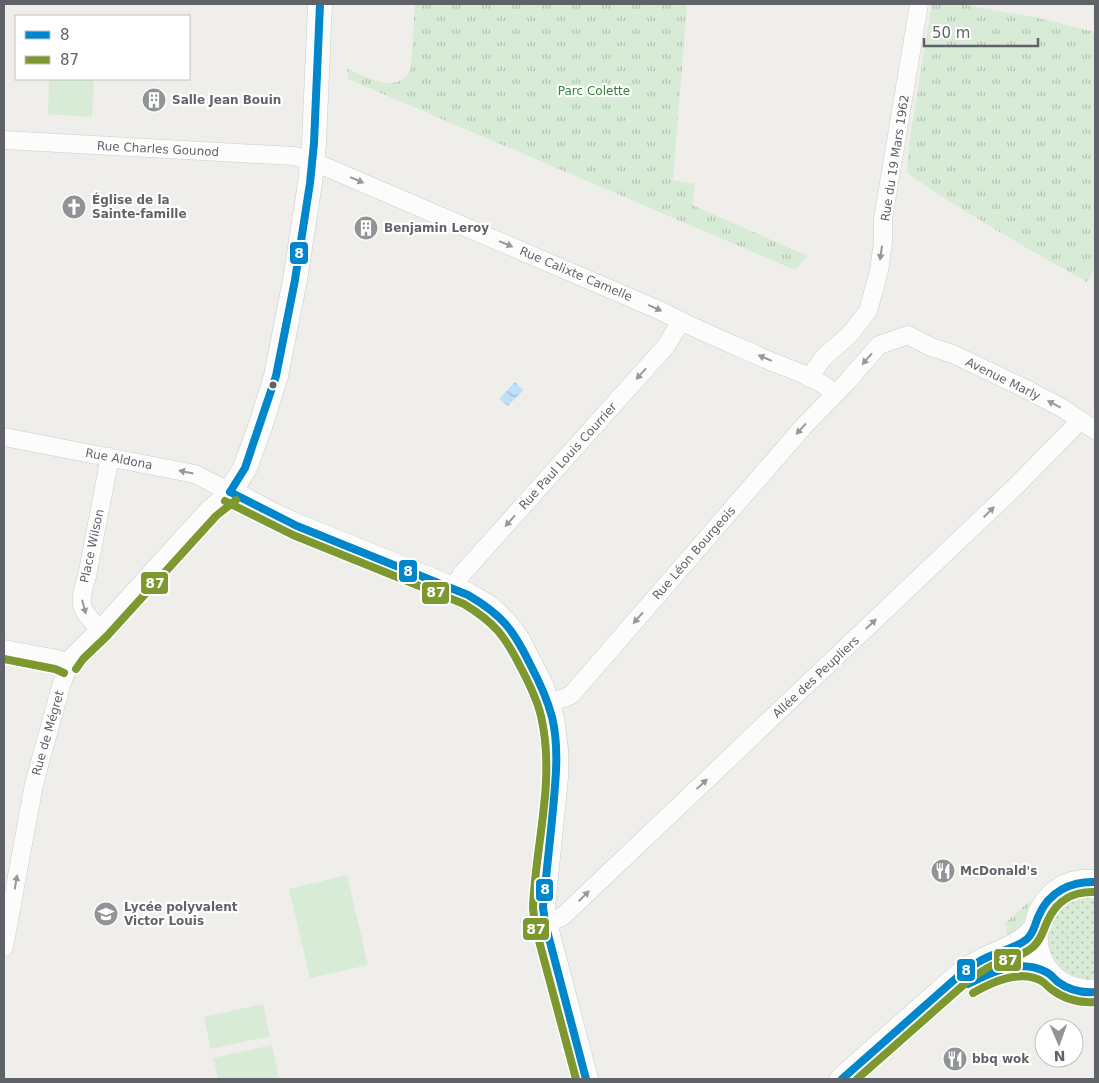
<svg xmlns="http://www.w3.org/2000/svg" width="1099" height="1083" viewBox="0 0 1099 1083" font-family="'DejaVu Sans',sans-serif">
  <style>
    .grass { fill: url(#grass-tufts) }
    .garden { fill: url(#garden-dots) }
    .pitch { fill: #d8ebd6 }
    .water { fill: url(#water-waves) }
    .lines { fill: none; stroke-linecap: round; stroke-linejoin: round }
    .street-casing { stroke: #cbcccc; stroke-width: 19 }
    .secondary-casing { stroke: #cacacb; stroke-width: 25 }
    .street { stroke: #fdfcfc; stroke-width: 18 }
    .secondary { stroke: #fdfcfc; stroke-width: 24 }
    .bus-1-casing { stroke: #fff; stroke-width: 11 }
    .bus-2-casing { stroke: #fff; stroke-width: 11 }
    .bus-1 { stroke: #0086cb; stroke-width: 8 }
    .bus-2 { stroke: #7c982e; stroke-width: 8 }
    .oneway { fill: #96999c }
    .bus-dot { fill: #5f6368; stroke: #fff; stroke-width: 2 }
    .labels { text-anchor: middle; stroke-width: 4.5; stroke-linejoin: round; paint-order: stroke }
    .park-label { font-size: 12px; fill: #348238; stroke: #fff }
    .poi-label { font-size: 12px; font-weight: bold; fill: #5f6368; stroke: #fff; text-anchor: start }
    .street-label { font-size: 12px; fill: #5f6368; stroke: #fff }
    .line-badge { stroke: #fff; stroke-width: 2 }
    .badge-label { font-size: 14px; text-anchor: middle; font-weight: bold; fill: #fff }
  </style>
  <defs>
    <pattern id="grass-tufts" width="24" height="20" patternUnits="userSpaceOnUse" patternTransform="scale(1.25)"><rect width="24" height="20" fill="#d8ebd6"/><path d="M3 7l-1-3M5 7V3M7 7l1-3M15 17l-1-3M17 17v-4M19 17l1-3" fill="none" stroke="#b2c2b1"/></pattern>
    <pattern id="garden-dots" width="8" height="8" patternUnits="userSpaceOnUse" patternTransform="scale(1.25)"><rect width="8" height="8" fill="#d8ebd6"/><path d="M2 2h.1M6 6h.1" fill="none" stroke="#b2c2b1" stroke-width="1.8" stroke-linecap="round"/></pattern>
    <pattern id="water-waves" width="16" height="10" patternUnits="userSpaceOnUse" patternTransform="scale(1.25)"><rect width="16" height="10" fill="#bfe0f9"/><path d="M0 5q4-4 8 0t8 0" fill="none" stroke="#9eb9cd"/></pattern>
  </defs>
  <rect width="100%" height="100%" fill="#efeeea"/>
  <path class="grass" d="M415,4H687L673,180L695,184L692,205L808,256L795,270L348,79L347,69C368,77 398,97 411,68Z
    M932,4H959L1034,17L1095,32V267L1087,282C1026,248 965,213 907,173L909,144Z
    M1031,900L1022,926L1019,930L1007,938L1006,926L1004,924Z"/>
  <path class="garden" d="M1088,895H1095V979C1040,983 1029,905 1088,895Z"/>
  <path class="pitch" d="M49,79H94L92,117L48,114Z
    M347,875L368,965L310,978L289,889Z
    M263,1004L270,1036L211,1049L204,1017Z
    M272,1045L279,1077L269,1079H218L213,1058Z"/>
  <path class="water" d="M515,382L523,390L508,406L499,399Z"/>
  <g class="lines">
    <defs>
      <path id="street" d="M4,140L294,156L312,161L661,311C697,330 734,345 770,361C792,370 819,378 835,394
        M809,378L823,358L850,334L868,311L879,271L883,242V219L919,4
        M4,437L195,474L230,492L209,509L100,629L71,658L61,686L34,784L4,947
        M453,589L462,574L666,346L681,321
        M100,629C79,609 78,604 87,576L110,457
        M4,649L58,659L68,664
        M547,703L567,697L572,694L803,427L846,383L879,345L908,335L931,347L953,354L1026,389L1062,408L1095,430
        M545,923L562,917L1016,486L1080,421"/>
      <path id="secondary" d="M320,4L314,143L310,183L295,280L276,376L261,424L245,468L230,492L273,515L297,526L468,595L490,608L505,623L518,640L542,687L547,703L552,718L556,749V778L543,907L545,923L586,1079
        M1095,882C1019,875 1013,994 1095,992
        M974,981C999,967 1021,962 1048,973
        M842,1079L962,973C969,968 977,963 985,959C1004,950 1021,946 1035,929"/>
    </defs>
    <use href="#street" class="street-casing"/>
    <use href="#secondary" class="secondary-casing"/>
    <use href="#street" class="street"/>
    <use href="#secondary" class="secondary"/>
    <defs>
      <path id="bus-1" d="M230,492L297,526L468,595C502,615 513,629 530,664C539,681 547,698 552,717C560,750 555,786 552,820C549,849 546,878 543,907L545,923L586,1079
        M230,492L245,468L276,376L295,280L310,183L314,143L320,4
        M968,984C991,972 1021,958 1046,972C1051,974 1054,979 1058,982C1069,990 1082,993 1095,992
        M842,1079L962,973C970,967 979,961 988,957C1001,951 1016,948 1027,939C1034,933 1035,923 1039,915C1049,892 1071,881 1095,882"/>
      <path id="bus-2" d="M225,501L293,535L464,604C495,623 505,636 521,668C530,685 539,703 542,721C555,783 535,847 533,908L535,926L576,1079
        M4,659L55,669L64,673
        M76,669L83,659L107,636L216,516L236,500
        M973,993C992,982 1021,968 1043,982C1046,984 1048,987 1051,989C1064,999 1080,1003 1095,1002
        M857,1079L968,981C976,975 983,970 991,966C1006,960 1021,957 1033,947C1042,939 1043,930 1048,920C1057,900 1074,891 1095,892"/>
    </defs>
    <use href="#bus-1" class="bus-1-casing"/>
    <use href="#bus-2" class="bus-2-casing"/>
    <use href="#bus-1" class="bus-1"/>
    <use href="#bus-2" class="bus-2"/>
  </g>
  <defs><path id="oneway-solid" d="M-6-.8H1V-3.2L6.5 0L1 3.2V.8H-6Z" transform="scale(1.25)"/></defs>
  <g class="oneway">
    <use href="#oneway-solid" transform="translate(357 180) rotate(23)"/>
    <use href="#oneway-solid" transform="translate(506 244) rotate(23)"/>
    <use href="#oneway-solid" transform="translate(881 253) rotate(98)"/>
    <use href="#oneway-solid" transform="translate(655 308) rotate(24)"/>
    <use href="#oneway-solid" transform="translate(765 358) rotate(-157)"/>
    <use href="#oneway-solid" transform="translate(867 359) rotate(131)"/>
    <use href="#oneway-solid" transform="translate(641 374) rotate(132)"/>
    <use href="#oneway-solid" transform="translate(1054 404) rotate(-152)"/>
    <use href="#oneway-solid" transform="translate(801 429) rotate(132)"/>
    <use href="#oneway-solid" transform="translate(186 472) rotate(-168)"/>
    <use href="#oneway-solid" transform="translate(989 512) rotate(-44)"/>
    <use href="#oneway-solid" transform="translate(510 521) rotate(132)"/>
    <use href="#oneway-solid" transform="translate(84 607) rotate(75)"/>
    <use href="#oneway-solid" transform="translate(638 618) rotate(131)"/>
    <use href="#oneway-solid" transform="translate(871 624) rotate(-43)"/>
    <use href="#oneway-solid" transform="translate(702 784) rotate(-43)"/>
    <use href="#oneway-solid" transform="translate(16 882) rotate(-80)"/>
    <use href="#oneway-solid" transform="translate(584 896) rotate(-44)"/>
  </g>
  <defs>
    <symbol id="building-disc" viewBox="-11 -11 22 22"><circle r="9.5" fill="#919496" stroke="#fff"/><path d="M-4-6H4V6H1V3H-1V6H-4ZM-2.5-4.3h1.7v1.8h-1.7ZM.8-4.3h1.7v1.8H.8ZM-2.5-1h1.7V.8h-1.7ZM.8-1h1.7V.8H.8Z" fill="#fff"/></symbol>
    <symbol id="church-disc" viewBox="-11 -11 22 22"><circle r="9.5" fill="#919496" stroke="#fff"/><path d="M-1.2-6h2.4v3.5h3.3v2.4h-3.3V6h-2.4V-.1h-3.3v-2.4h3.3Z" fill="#fff"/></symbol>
    <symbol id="restaurant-disc" viewBox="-11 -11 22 22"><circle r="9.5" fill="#919496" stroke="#fff"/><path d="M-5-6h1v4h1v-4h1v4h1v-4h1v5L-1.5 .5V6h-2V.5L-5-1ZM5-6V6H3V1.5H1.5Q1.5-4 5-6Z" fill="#fff"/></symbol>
    <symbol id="school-disc" viewBox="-11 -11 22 22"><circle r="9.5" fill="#919496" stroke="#fff"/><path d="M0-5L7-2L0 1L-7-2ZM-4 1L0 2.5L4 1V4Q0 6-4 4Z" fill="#fff"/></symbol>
  </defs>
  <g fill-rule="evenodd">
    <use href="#building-disc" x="140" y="86" width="28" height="28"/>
    <use href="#church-disc" x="60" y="193" width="28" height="28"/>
    <use href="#building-disc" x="352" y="214" width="28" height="28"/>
    <use href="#restaurant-disc" x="929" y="857" width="28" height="28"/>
    <use href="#school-disc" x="92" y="900" width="28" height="28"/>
    <use href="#restaurant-disc" x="941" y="1045" width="28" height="28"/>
  </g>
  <circle class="bus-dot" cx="273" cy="385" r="4.5"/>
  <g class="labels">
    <g class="park-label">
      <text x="594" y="95">Parc Colette</text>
    </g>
    <g class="poi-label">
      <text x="172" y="104">Salle Jean Bouin</text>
      <text x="92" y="204">Église de la<tspan x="92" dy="14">Sainte-famille</tspan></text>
      <text x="384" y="232">Benjamin Leroy</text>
      <text x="960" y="875">McDonald's</text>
      <text x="124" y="911">Lycée polyvalent<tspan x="124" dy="14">Victor Louis</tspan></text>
      <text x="972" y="1063">bbq wok</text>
    </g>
    <g class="street-label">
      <text transform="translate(158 149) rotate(3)" y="4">Rue Charles Gounod</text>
      <text transform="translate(895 158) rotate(-81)" y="4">Rue du 19 Mars 1962</text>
      <text transform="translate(576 274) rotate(23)" y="4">Rue Calixte Camelle</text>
      <text transform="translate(1003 379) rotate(26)" y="4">Avenue Marly</text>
      <text transform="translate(568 456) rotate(-48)" y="4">Rue Paul Louis Courrier</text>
      <text transform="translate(119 459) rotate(11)" y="4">Rue Aldona</text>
      <text transform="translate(92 546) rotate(-78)" y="4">Place Wilson</text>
      <text transform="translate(694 553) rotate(-49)" y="4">Rue Léon Bourgeois</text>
      <text transform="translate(816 677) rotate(-43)" y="4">Allée des Peupliers</text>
      <text transform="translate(48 733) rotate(-74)" y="4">Rue de Mégret</text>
    </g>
  </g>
  <g class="line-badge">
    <rect x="289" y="241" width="20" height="24" rx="5" fill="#0086cb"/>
    <rect x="398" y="559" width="20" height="24" rx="5" fill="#0086cb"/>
    <rect x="140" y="571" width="29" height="24" rx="5" fill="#7c982e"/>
    <rect x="421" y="581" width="29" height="24" rx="5" fill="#7c982e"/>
    <rect x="535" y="878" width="19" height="24" rx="5" fill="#0086cb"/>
    <rect x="522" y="917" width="28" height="24" rx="5" fill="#7c982e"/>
    <rect x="993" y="948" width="29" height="24" rx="5" fill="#7c982e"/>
    <rect x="956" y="958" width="20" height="24" rx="5" fill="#0086cb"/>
  </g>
  <g class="badge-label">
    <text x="299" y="258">8</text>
    <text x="408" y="576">8</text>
    <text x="155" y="588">87</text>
    <text x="436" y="597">87</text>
    <text x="545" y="894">8</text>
    <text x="536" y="934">87</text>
    <text x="1008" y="965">87</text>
    <text x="966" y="975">8</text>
  </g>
  <rect width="1099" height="1083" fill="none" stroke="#5f6368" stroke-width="10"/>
  <rect x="15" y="15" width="175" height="65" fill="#ffffff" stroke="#bfc1c3"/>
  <rect x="25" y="31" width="25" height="8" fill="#0086cb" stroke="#bfc1c3"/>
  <text x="60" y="40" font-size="15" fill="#5f6368">8</text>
  <rect x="25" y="56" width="25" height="8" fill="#7c982e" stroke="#bfc1c3"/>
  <text x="60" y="65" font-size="15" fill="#5f6368">87</text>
  <g transform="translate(1059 1043) rotate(178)"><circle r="24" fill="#ffffff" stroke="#bfc1c3"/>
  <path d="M0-4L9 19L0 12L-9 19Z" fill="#919496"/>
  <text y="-8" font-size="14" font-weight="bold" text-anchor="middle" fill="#5f6368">N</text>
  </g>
  <path d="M924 38v8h114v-8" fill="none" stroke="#5f6368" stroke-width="2.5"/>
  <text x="932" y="38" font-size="15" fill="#5f6368" stroke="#ffffff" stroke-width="4" paint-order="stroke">50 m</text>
</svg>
